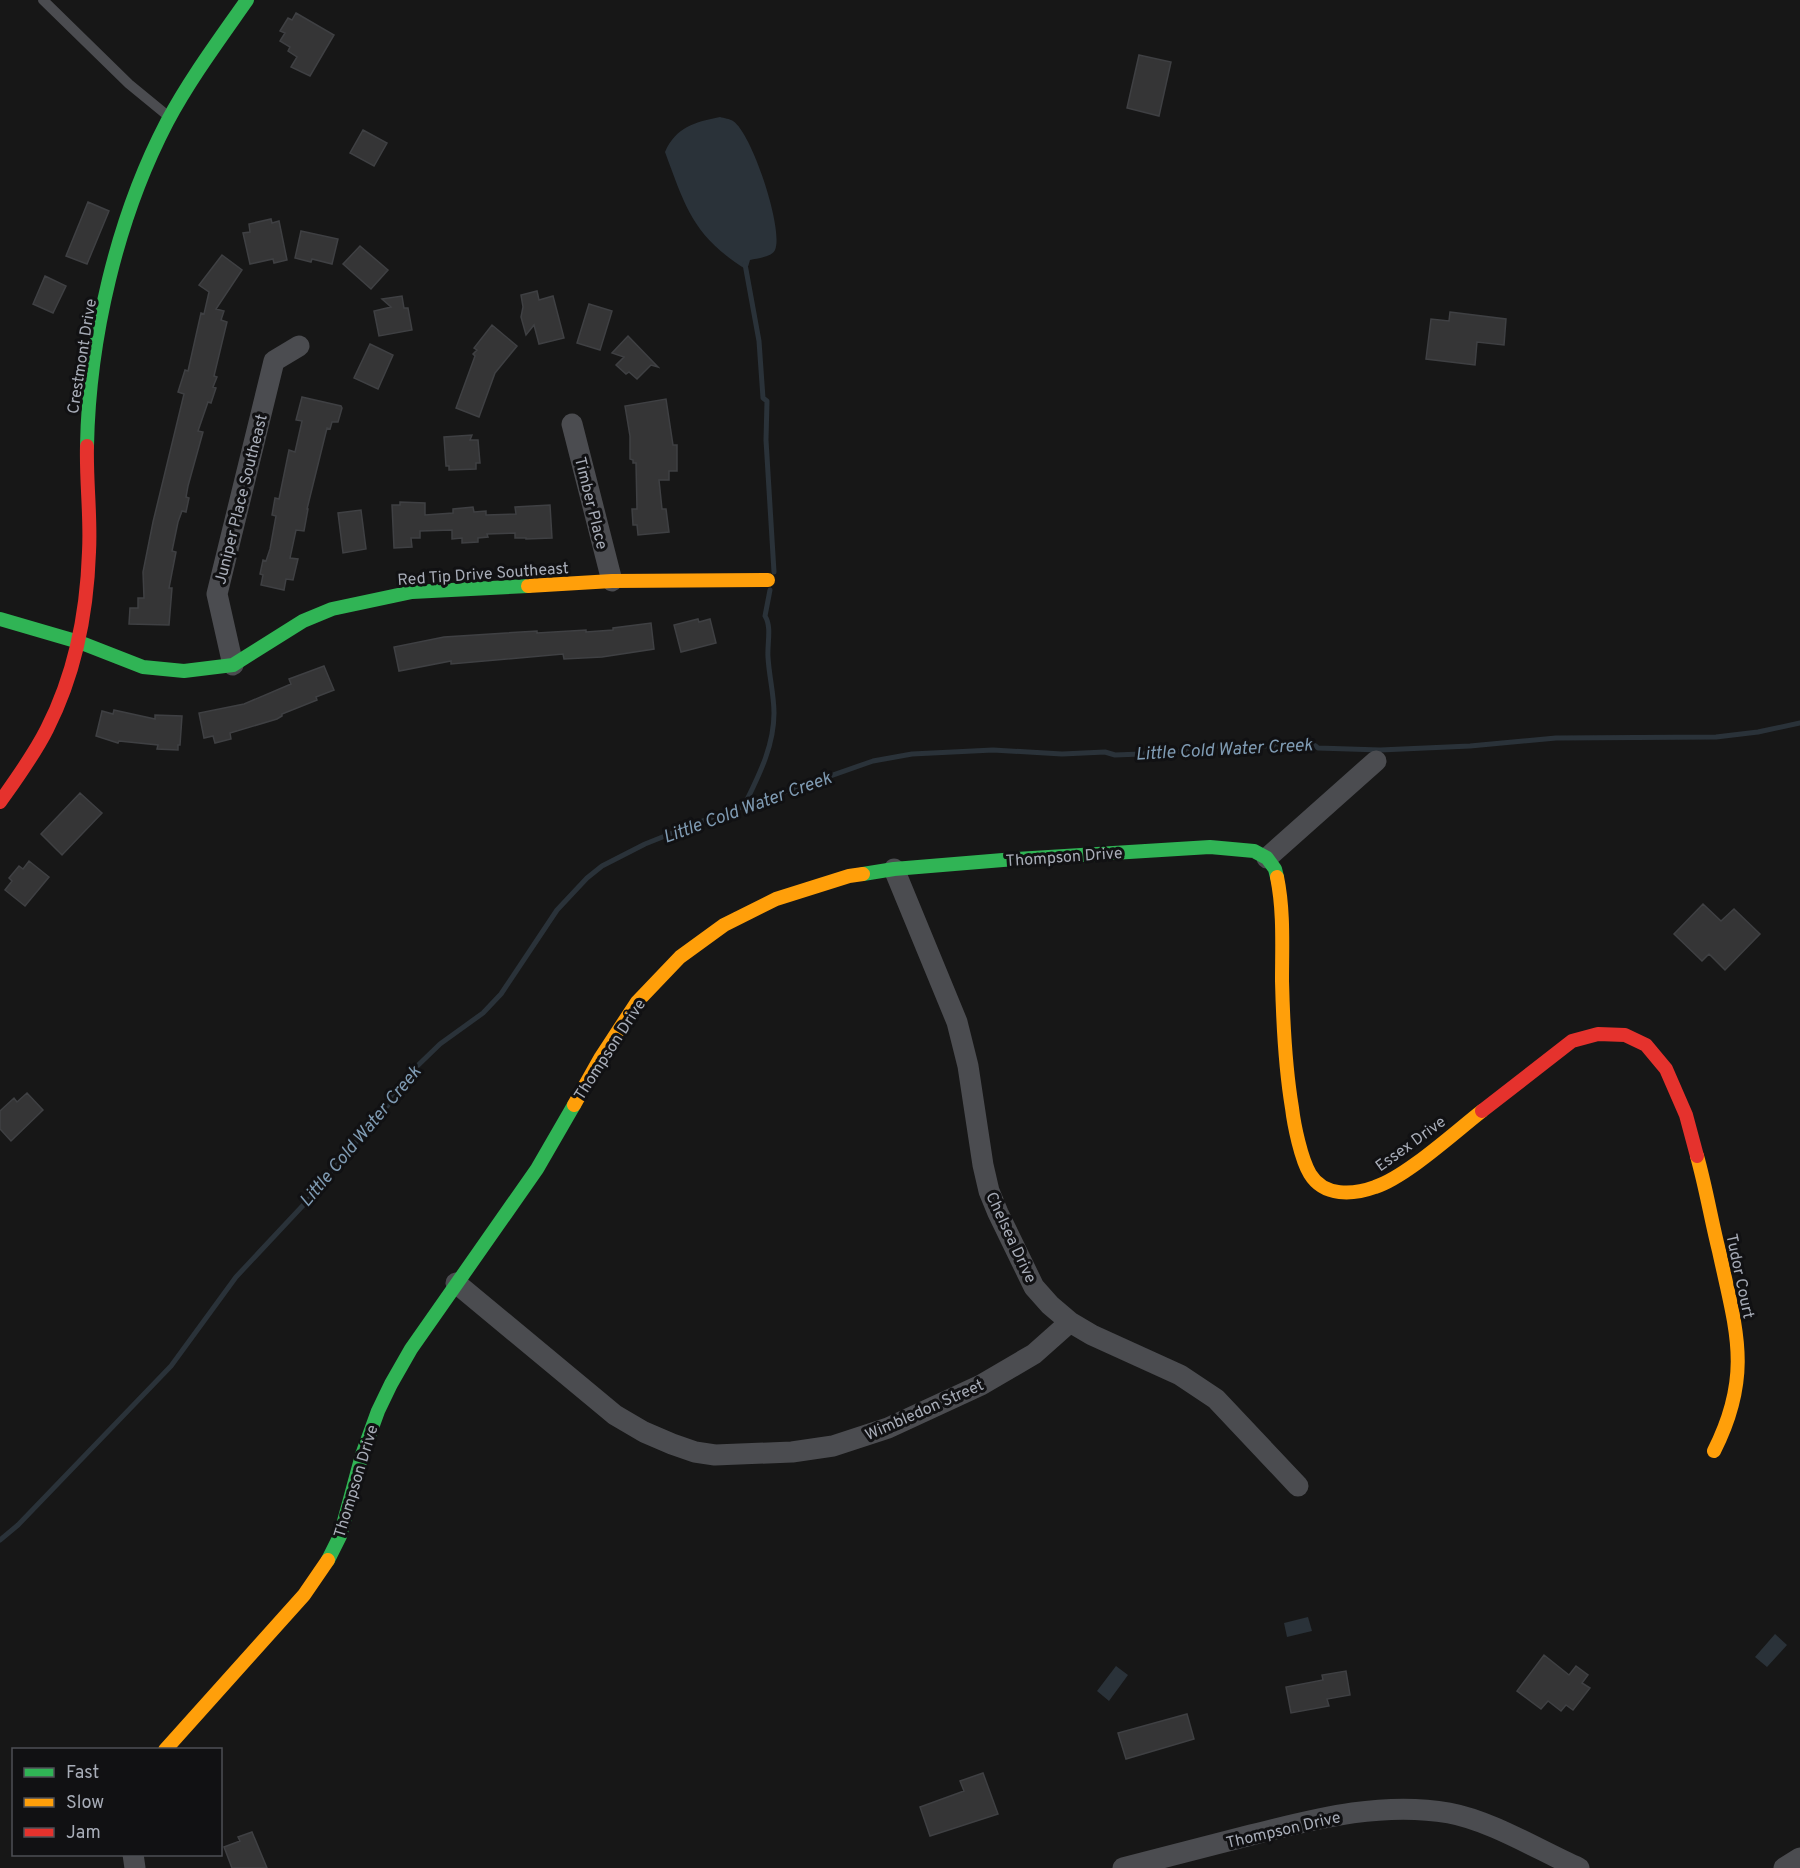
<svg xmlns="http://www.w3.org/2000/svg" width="1800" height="1868" viewBox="0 0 1800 1868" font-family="Overpass,sans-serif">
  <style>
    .water { fill: #2a3239 }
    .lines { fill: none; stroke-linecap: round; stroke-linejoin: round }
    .stream { stroke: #2a3239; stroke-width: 5 }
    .building { fill: #353536; stroke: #3f4043; stroke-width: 1.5 }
    .lane { stroke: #4b4c50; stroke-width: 10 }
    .street { stroke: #4b4c50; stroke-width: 21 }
    .fast { stroke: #30b455; stroke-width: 14 }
    .slow { stroke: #ff9f0a; stroke-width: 14 }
    .jam { stroke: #e5322d; stroke-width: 14 }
    .labels { text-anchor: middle; stroke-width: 6; stroke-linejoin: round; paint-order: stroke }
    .street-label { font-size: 16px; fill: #a8adb8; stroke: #111113 }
    .water-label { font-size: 18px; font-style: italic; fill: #7f9bb3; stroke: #111113 }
  </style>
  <rect width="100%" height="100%" fill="#171717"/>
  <path class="water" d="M720,117C724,118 730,119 733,121C752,133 784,230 775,250C772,257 758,258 750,260L747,270C694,237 686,209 665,152C676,127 695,122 720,117Z
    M1308,1617L1312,1631L1287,1637L1284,1623Z
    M1775,1634L1787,1645L1767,1667L1755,1657Z
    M1116,1666L1128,1675L1109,1701L1097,1691Z"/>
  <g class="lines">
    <path class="stream" d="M745,264L759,341L763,398L767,401L766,440L774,572
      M744,806C758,777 774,747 774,713C774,694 769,676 768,657C767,644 772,627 765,616L770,590
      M0,1540L18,1525L171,1366L236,1277L324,1183L331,1171L388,1105L390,1098L409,1074L440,1044L483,1013L501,994L557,910L587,878L602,866L645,844L705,820L873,761L912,754L993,750L1062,754L1105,752L1115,755L1167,753L1217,746H1297C1304,743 1312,742 1318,748L1380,750L1470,746L1556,738L1716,737L1758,732L1800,723"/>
  </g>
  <path class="building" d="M296,13L334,35L310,76L291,67L297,57L288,51L290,47L280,41L285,33L280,31L288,18L292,20Z
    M1139,55L1171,62L1159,116L1127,108Z
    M363,130L387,143L374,166L350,153Z
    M88,202L109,211L87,264L66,256Z
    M271,219L272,223L279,221L287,260L274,263L273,259L250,264L243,233L250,232L249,224Z
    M301,231L338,239L332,264L312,259L311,262L295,258Z
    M360,246L388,270L371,289L343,264Z
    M222,255L242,270L216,309L224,311L221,320L227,322L214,376L217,377L213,387L216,388L211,403L208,402L198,431L203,432L188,486L186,497L189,498L186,512L182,511L178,522L172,551L176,552L169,588H172L169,625L129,624L130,608H138V598H144L143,572L153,522L184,394L178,392L185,370L188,371L201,313L204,314L209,292L199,285Z
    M45,276L66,286L53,313L33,304Z
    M537,291L539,300L553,296L564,338L539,344L534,325L526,335L521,317L523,307L521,295Z
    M402,296L404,308H408L412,330L379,336L374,311L391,307L382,299Z
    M589,304L612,311L600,350L577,343Z
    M1450,312L1506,319L1504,345L1477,342L1475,365L1426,359L1431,319L1449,321Z
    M492,325L517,346L495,373L479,417L456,408L475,356L473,354L477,350L474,348Z
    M628,336L658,367L651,365L637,379L629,372L626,374L616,365L624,357L612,353Z
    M370,344L393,355L378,389L354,378Z
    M302,397L341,406L342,408L338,422H332L330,429L327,428L307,509H308L304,531L296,530L290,558L298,559L293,580L286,579L284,590L261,585L263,575L260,574L263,560L266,561L270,549L276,516L272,515L275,498L279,499L289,450L295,452L302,421L296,420Z
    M666,399L673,445H677V471H669V480H659L662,509H666L669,532L638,535L637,525H633L632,509H637L636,463H633V460L630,459V436L625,406Z
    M472,435L470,440H478L480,463H476V469L449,470V466H446L444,437Z
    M400,502L425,503V515L453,513V509L473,507L474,512L486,511V515L516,514L515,507L550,505L552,538L526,539V538H515V533L487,534L488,537L478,538V542L462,543V538L452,539V530L420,531V538H411L412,547L394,548L392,505H400Z
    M361,510L366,549L343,553L338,513Z
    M698,619L699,622L710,619L716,643L681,652L674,625Z
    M651,623L654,649L602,657L564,659L563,654L451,664V661L399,671L394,647L444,637L537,631V633L586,630V632L613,630V628Z
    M324,666L334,690L316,697L317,700L282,714V716L277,719L230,733L231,739L215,743L213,736L204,738L199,713L244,704L291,684L289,679Z
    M114,710L155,719V715L182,716L180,745H178V750L157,749L158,745L119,741L118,743L96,736L102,711L113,714Z
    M80,793L102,813L62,855L41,834Z
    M29,861L49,877L25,906L5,890L12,881L9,878L19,866L23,869Z
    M1703,904L1721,921L1734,909L1760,934L1725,970L1709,954L1702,961L1674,934Z
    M27,1093L43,1110L11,1141L0,1129V1111L14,1098L17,1102Z
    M1544,1655L1569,1675L1576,1666L1588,1675L1582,1683L1590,1688L1573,1710L1566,1705L1561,1711L1548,1701L1541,1709L1517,1691Z
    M1346,1671L1350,1695L1327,1699L1329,1706L1291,1713L1286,1687L1323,1680L1322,1675Z
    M1187,1714L1194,1739L1126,1759L1118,1733Z
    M983,1773L998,1814L930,1836L920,1807L964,1791L960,1781Z
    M252,1832L267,1868H232L224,1847L240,1841L238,1837Z"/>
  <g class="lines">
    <path class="lane" d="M43,0L129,84L168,116"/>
    <path class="street" d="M572,424L612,581
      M233,665L217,594L274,361L299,346
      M1267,858L1376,761
      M894,869L957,1022L968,1066L983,1165L989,1191L998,1213L1034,1287L1050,1305L1070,1322L1092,1335L1180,1375L1216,1399L1298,1486
      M456,1283L615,1415L644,1432L672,1444L695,1452L715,1455L792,1452L833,1446L888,1428L981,1385L1034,1354L1070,1322
      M133,1854L135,1868
      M1123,1868C1166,1857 1209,1846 1251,1835C1315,1819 1382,1801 1449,1813C1492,1821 1538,1850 1579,1868
      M1784,1868L1800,1858"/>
    <path class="fast" d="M87,446C89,338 117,218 167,122C190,79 219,40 247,0
      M0,619L79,642L143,667L184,671L233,665L303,621L332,609L412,592L528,586
      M863,874L894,869L1015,859L1210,847L1254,851L1267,858L1275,869L1277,877
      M328,1560L340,1536L362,1455L378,1411L391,1384L411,1349L537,1169L574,1105"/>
    <path class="slow" d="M528,586L612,581L768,580
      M1277,877C1284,911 1282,946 1282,981C1283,1023 1285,1066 1292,1108C1294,1125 1301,1159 1310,1174C1324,1197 1353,1195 1375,1187C1406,1177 1455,1132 1482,1111
      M574,1105L601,1057L637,1002L680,957L724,925L776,899L849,876L863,874
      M1697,1156C1706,1188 1711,1219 1719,1251C1736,1330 1753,1374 1714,1451
      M165,1750L304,1595L328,1560"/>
    <path class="jam" d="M0,802C17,778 34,755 47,729C75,674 87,613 89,552C91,517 86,481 87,446
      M1482,1111L1572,1041L1598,1034L1625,1035L1646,1045L1666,1069L1686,1115L1697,1156"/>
  </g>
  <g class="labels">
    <g class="street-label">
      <text transform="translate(81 356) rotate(-81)" y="6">Crestmont Drive</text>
      <text transform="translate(240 499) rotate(-76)" y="6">Juniper Place Southeast</text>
      <text transform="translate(592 503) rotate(76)" y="6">Timber Place</text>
      <text transform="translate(483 573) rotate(-4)" y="6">Red Tip Drive Southeast</text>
      <text transform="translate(1064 856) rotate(-4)" y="6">Thompson Drive</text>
      <text transform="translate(609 1049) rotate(-57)" y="6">Thompson Drive</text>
      <text transform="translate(1410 1143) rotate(-36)" y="6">Essex Drive</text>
      <text transform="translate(1012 1237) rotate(65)" y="6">Chelsea Drive</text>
      <text transform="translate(1741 1276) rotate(78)" y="6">Tudor Court</text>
      <text transform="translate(924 1409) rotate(-24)" y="6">Wimbledon Street</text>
      <text transform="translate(355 1481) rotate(-73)" y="6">Thompson Drive</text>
      <text transform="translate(1283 1829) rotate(-13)" y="6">Thompson Drive</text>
    </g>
    <g class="water-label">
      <text transform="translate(1224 749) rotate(-3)" y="6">Little Cold Water Creek</text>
      <text transform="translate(747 807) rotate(-20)" y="6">Little Cold Water Creek</text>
      <text transform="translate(360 1136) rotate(-50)" y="6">Little Cold Water Creek</text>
    </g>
  </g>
  <rect x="12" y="1748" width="210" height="108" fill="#111113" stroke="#4d4f55" stroke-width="1.5"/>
  <rect x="24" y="1768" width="30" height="9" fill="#30b455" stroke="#4d4f55" stroke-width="1.5"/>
  <text x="66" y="1778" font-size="18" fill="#a8adb8">Fast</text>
  <rect x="24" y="1798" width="30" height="9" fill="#ff9f0a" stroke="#4d4f55" stroke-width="1.5"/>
  <text x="66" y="1808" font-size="18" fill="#a8adb8">Slow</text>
  <rect x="24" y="1828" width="30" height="9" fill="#e5322d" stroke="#4d4f55" stroke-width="1.5"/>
  <text x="66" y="1838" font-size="18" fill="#a8adb8">Jam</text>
</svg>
